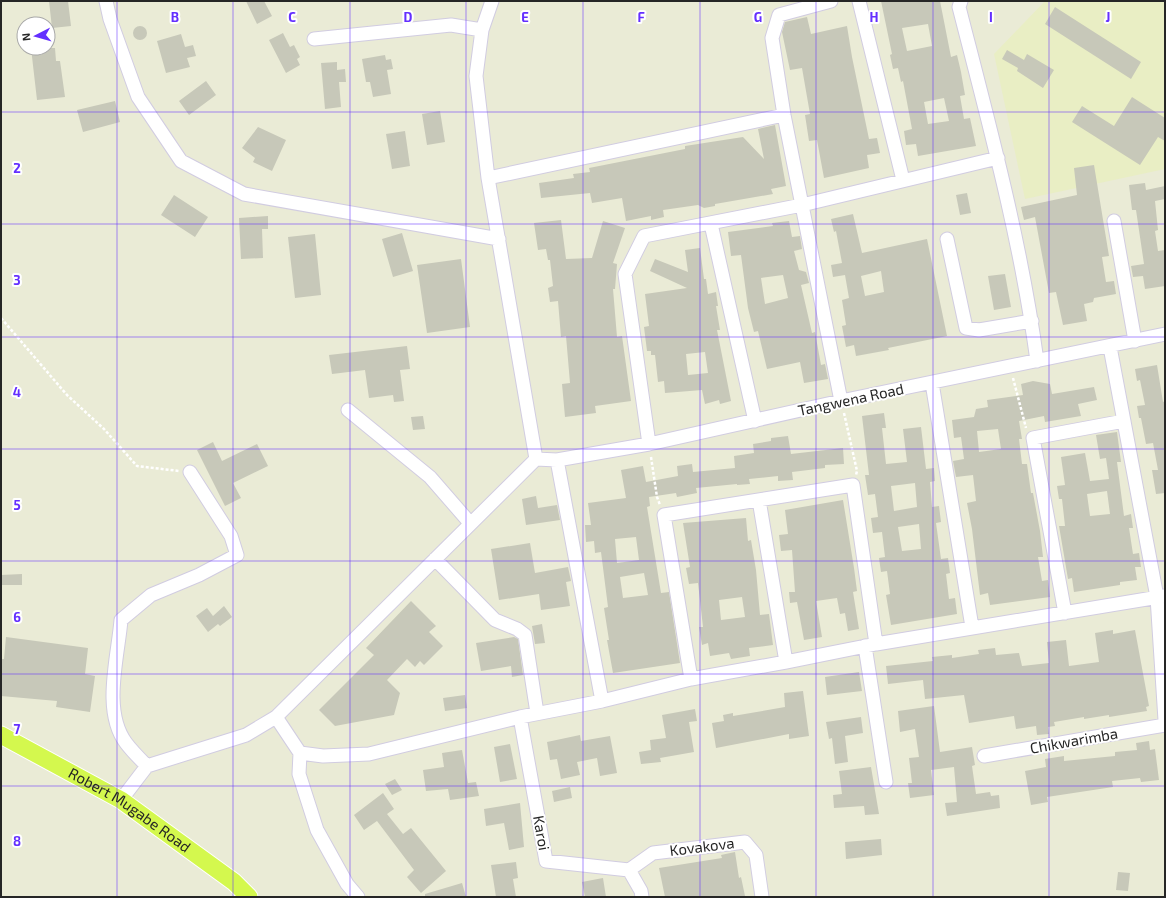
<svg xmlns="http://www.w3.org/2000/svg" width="1166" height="898" viewBox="0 0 1166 898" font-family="'Exo 2',sans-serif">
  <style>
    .education { fill: #e9eec4 }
    .building { fill: #c7c8b9; fill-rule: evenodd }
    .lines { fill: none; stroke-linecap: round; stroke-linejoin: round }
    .minor-casing { stroke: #d1cce1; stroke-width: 15 }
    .major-casing { stroke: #fff; stroke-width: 19 }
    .path { stroke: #fff; stroke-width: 2.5; stroke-dasharray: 3 2; stroke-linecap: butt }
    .minor { stroke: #fff; stroke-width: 13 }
    .major { stroke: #d4f84e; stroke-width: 17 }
    .grid { fill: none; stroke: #642fff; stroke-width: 1; stroke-opacity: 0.55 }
    .labels { text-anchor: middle; stroke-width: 4; stroke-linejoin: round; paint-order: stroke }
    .street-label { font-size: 15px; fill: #262626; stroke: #fff }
    .grid-label { font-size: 13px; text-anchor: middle; font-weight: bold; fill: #642fff; stroke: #fff; stroke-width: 4; stroke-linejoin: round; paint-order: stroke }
  </style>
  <rect width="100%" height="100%" fill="#eaebd6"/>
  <path class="education" d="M1045,1H1165V169L1025,199L994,54Z"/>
  <path class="building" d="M49,1H68L71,26L52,28Z
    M246,1H264L272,16L257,24Z
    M881,1H940L951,57L957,55L961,72L965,95L960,96L964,119L970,118L976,146L918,156L916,144L906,145L904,131L912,129L903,81L901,82L898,68L893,69L890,55L892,54ZM928,24L932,46L907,51L902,28ZM944,98L949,121L928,124L924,102Z
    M1055,7L1141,62L1131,79L1045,24Z
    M807,17L811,34L847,26L852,57L869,139L877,138L880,153L867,155L869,168L824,178L817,140L809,141L805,115L810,114L802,68L790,70L782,32L785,22Z
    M133 33a7 7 0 1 1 14 0a7 7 0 1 1-14 0Z
    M283,33L290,47L294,45L300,57L297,59L300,65L286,73L269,40Z
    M181,34L185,47L193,45L196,56L187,58L190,67L166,73L157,41Z
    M31,48H55L56,61H60L65,97L37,100Z
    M1007,50L1024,60L1027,54L1054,70L1043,88L1017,71L1018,68L1002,59Z
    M385,55L386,60L391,59L393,69L387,70L391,94L373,97L370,82H366L362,59Z
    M337,62V70L345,69L346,82H339L341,107L325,109L321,63Z
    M206,81L216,95L189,115L179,101Z
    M1132,97L1165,118V141L1158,137L1140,165L1072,122L1082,106L1114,126Z
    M115,101L120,122L83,132L77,110Z
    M440,111L445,142L427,145L422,114Z
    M775,125L786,186L771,189L773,194L715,204V206L704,208L698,205L663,210L664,217L651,220V216L626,221L622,198L592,203L590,193L541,198L539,183L574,178L573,174L590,172L589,168L685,149V146L743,137L764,159L758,129Z
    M258,127L286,140L272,171L253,162L255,158L242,148Z
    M405,131L410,166L392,169L386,134Z
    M1094,165L1109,256L1102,257L1106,282L1114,281L1116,294L1094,298L1093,302L1084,304L1087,321L1063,325L1056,292L1049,293L1035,217L1024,220L1021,207L1077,195L1074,168Z
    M1145,183L1146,190L1165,186V199L1155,201L1158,230L1155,231L1158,251L1165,250V286L1145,289L1143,276L1133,277L1131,266L1144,264L1136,210H1132L1129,185Z
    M967,193L971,213L960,215L956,195Z
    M174,195L208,217L195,237L161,215Z
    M853,214L862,253L927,239L947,336L888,348L889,350L856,356L854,345L846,347L842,326L846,325L842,300L849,298L845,275L833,277L831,265L842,263L836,231L834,232L831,219ZM881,271L884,292L865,296L861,276Z
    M268,216V229H262L263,258L241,259L239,218Z
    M561,220L566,259L592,258L603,221L625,228L613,263L617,264L615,289H613L617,337L622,336L631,401L595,406L596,413L565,417L562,384L570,383L566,336L561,337L558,301L550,302L548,288L553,286L550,260H548L546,249L538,250L534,223Z
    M789,221L792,237L800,236L802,249L794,251L799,270L806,272L809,283L801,285L812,333L815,332L821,365L825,364L828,379L804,383L800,362L767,369L758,331L754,332L748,308L741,255L731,256L728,232L773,226L772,223ZM783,275L788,298L765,304L761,278Z
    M402,233L413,271L393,277L382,239Z
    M315,234L321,295L295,298L288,237Z
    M700,248L704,279H706L708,294L716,292L718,306H716L720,330H717L731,401L720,404L719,400L705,404L702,390L665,393L664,381L658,382L655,355H651V351H647L644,327L649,326L645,294L687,288L650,271L655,259L688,272L685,250ZM705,352L708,373L688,375L686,354Z
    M461,259L470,327L427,333L417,265Z
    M1005,274L1011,307L994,310L988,276Z
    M407,346L410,369L400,370L404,401L394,402L393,395L369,398L365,370L332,374L329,355Z
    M1157,365L1163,402L1165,401V493L1156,494L1152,470H1158L1153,443L1146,444L1141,418H1139L1137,406L1145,405L1140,380L1137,381L1135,369Z
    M1033,381L1050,384L1052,394L1094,387L1097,400L1078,404L1081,416L1045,422L1044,416L1019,421L1022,439H1019L1022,464H1027L1031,493H1033L1040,531L1043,557H1038L1042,581L1048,580L1050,597L990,605L988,593L980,595L972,529L967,503L976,501L973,475L956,477L953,461L964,459L961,437L954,438L952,420L974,417L976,409L988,407L987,400L1023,395L1021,384ZM998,429L1001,449L979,452L977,431Z
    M884,413L886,428H882L886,464L907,462L903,429L921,427L926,469L934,468L935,481L930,482L932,507L939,506L941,522L936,523L941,559L948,558L950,573L946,574L949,599L955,598L957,614L891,625L886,595L890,594L887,571L881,572L879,558L885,557L882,532L873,533L871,518L878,517L875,494L868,495L865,475H869L862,416ZM915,483L917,507L894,511L891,486ZM919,524L921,549L902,551L898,527Z
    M423,416L425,429L413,430L411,417Z
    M1117,432L1121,462H1117L1124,516L1131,514L1133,528H1129L1133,554L1139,553L1141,567H1135L1137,580L1120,582V585L1074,592L1072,578L1068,579L1059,526H1065L1062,499H1059L1057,486L1065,485L1061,457L1085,453L1090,481L1109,479L1106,458L1100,459L1096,435ZM1107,491L1110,514L1090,516L1087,494Z
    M788,436L791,454L843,448L844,464L825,465V468L792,472L793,480L778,481V476L749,479L750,484L737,485V484L696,488L697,493L677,497L676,493L649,497L650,506L647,507L661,593L669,592L680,663L613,673L607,640H609L604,608L608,607L601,552L595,553L594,541L586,542L585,525H591L588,503L626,498L621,470L643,466L646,482L678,476L677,466L692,464L693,472L735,468L734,456L754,453L753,444L771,441V438ZM636,537L639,560L617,563L615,539ZM644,573L648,595L623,598L620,577Z
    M213,442L222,461L257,444L268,466L233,483L241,498L225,506L197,450Z
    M536,496L538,508L557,505L560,520L526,525L522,499Z
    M843,500L854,568L857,591L853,592L859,629L848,631L845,613L840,614L837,598L816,601L822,637L804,640L797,602L790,603L789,592H795L792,550L781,551L779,535L788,534L785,510Z
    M746,518L748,541L751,540L756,570L760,615L769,614L773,645L749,648L750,656L731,659L729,653L710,656L708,643L702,645L699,627H703L698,583L689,584L686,568L690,567L683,523ZM742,597L745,617L721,620L719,600Z
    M530,543L535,573L568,567L571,581L566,582L570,606L541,610L539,594L499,600L491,549Z
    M22,574V585H1V575Z
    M411,601L436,626L429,632L443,646L424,665L420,661L415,667L407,659L387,680L400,693L394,715L335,726L319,710L374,655L366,648Z
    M224,606L232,617L220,626L218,624L208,632L196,616L207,608L213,616Z
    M542,624L545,643L535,644L532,626Z
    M1113,630V634L1135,630L1149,706L1146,707L1147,711L1109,717V715L1084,719V717L1054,722L1055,726L1048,727L1049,734L1037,735L1036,726L1016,729L1014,716L969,723L964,695L925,699L923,680L888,684L886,666L933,661L932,657L952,655V658L979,654L978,650L995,648L996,655L1019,653L1022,666L1049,663L1047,642L1066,640L1069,666L1099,662L1095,633Z
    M6,637L88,648L85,674L95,676L90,712L56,707L57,701L1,696V659H4Z
    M514,637L518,639L523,675L512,677L511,666L481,671L476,643Z
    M859,672L862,691L827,695L825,677Z
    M803,691L809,736L789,739V734L716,748L712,723L724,721L723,715L733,713V716L785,707L784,693Z
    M465,695L467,708L445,711L443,698Z
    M934,706L940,752L972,747L975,765L972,766L976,794L990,792L991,796L999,795L1000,808L947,816L945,803L957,802L954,767L931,770L934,795L910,798L908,783H912L909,758L919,757L915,729L900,732L898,711Z
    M695,709L697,721L689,722L694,752L660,758L661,762L641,764L639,752L651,750L650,740L666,738L662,715Z
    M861,717L863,733L845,736L848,762L835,764L832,738L829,739L826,722Z
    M580,735L581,741L610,736L617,773L600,776L597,758L577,762L580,775L561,779L557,759L550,760L547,742Z
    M1149,741L1150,750L1155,749L1159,780L1141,782L1140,778L1112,781L1113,787L1047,797L1048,802L1031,805L1025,771L1046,767L1045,759L1064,756V761L1115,756V752L1137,750L1136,743Z
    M510,744L517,779L500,782L494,747Z
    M462,750L468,783L476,782L479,796L450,800L448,789L426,791L423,770L444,767L442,753Z
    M871,767L879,814L865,815L864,806L834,808L833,795L842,794L839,771Z
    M395,779L402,790L392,795L385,784Z
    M570,787L572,798L554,802L552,791Z
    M383,793L394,809L387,814L403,834L411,828L446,871L421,893L407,877L414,870L377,821L364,830L354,815Z
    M520,803L524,847L509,850L504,823L486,826L484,809Z
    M881,839L882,855L846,859L845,842Z
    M735,852L739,878L741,877L745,896L665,897L659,868L722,858L721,855Z
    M516,862L518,878L513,879L516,897H496L491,865Z
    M1118,872L1130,873L1128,891L1116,890Z
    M603,878L606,897H585L582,882Z
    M462,883L466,897H425V894Z"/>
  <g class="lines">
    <defs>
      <path id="minor" d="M106,1L110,19L138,97L181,161L244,194L499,239
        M831,1L779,15L772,38L784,115L841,401
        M859,1L903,180
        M961,1L959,7C989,124 1021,241 1037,361
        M314,39L451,25L482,30
        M488,178L784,115
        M1114,221L1135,341
        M711,224L755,421
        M947,239L966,328L979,330L1032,321
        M1110,347L1157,597L1165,720
        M932,383L972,627
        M348,410L430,477L470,523
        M649,444L625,274L644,236L802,205L998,158
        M536,459L557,460L649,444L841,401L1165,334
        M557,460L602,701
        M759,500L786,662
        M435,559L495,620L517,629L525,635L537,713
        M1065,613L1033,438L1124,421
        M865,646L886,782
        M691,679L664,515L853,485L876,644
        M276,717L300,753L323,756L369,754L520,717L602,701L691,679L786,662L876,644L1165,596
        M520,717L546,861L629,870L641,891L642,897
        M300,753L299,774L317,830L347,884L358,897
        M984,756L1165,725
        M147,766C140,759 132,751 126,743C102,711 118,657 121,620L151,595L199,575L237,555L231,536L190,472
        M121,800L147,766L246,735L276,717L536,459L488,178L476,76L482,30L492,1
        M629,870L653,853L745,842L756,855L762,897"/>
      <g id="major">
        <path id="s1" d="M1,735L121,800L234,882L249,897"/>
      </g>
    </defs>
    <use href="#minor" class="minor-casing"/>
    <use href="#major" class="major-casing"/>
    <path class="path" d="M1,318L67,395L104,429L137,466L179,471
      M1013,378L1026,428
      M844,413L857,471L856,475
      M651,457L657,497L660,505"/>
    <use href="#minor" class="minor"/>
    <use href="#major" class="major"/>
  </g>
  <path class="grid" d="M117,1V897M233,1V897M350,1V897M466,1V897M583,1V897M700,1V897M816,1V897M933,1V897M1049,1V897M1,112H1165M1,224H1165M1,337H1165M1,449H1165M1,561H1165M1,674H1165M1,786H1165"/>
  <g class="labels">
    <g class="street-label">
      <text transform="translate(851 400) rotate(-12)" y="5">Tangwena Road</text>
      <text transform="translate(1074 741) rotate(-10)" y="5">Chikwarimba</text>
      <text dy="5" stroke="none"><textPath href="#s1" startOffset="149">Robert Mugabe Road</textPath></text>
      <text transform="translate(541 833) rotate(80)" y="5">Karoi</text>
      <text transform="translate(702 847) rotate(-7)" y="5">Kovakova</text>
    </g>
  </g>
  <g class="grid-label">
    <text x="175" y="22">B</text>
    <text x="292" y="22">C</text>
    <text x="408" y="22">D</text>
    <text x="525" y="22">E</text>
    <text x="641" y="22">F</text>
    <text x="758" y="22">G</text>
    <text x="874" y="22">H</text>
    <text x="991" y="22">I</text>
    <text x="1108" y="22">J</text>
    <text x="17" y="173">2</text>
    <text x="17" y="285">3</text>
    <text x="17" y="397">4</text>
    <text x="17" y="510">5</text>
    <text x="17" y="622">6</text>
    <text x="17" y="734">7</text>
    <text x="17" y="846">8</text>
  </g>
  <rect width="1166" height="898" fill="none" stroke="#262626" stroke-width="4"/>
  <g transform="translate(36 36) rotate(264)"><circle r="19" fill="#ffffff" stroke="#a8a8a8"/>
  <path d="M0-3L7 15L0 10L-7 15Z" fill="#642fff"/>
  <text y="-6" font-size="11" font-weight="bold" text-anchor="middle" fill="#262626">N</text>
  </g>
</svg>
